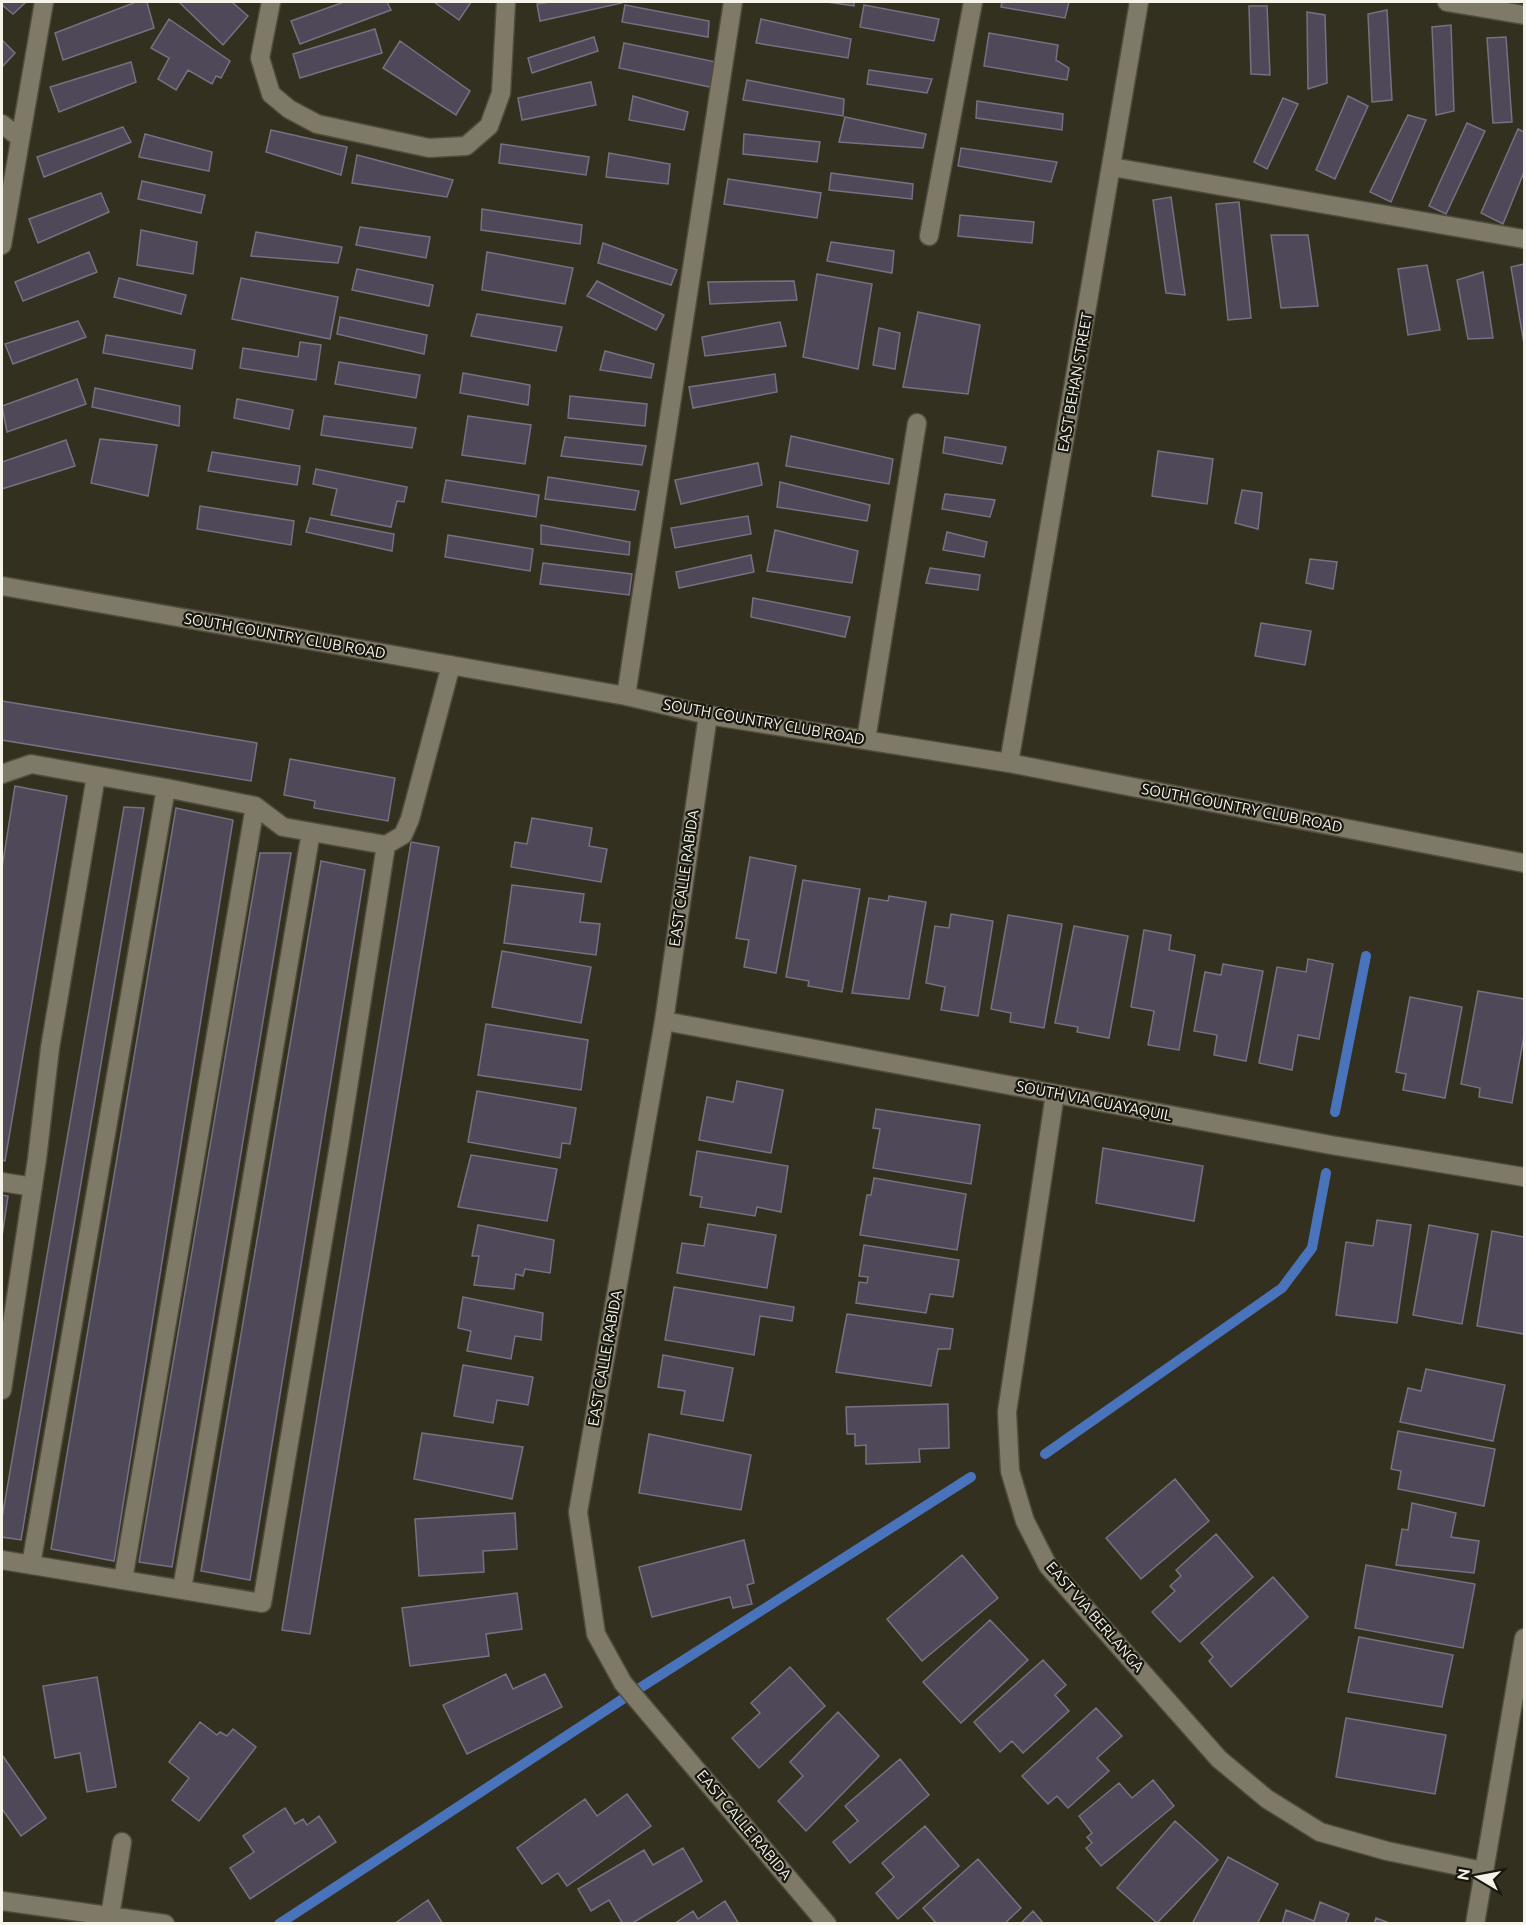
<svg xmlns="http://www.w3.org/2000/svg" width="1526" height="1925" viewBox="0 0 1526 1925" font-family="Ubuntu,sans-serif">
  <style>
    .lines { fill: none; stroke-linecap: round; stroke-linejoin: round }
    .stream { stroke: #4974bb; stroke-width: 10 }
    .building { fill: #4e4858; stroke: #777082; stroke-width: 1.5 }
    .minor-casing { stroke: #504d3e; stroke-width: 21 }
    .minor { stroke: #7f7a68; stroke-width: 18 }
    .labels { text-anchor: middle; stroke-width: 4.5; stroke-linejoin: round; paint-order: stroke }
    .street-label { font-size: 15px; fill: #f6f4e9; stroke: #191810 }
  </style>
  <rect width="100%" height="100%" fill="#34301f"/>
  <g class="lines">
    <path class="stream" d="M1335,1112L1366,956
      M1045,1454L1282,1288L1312,1248L1326,1173
      M279,1924L632,1693L971,1477"/>
  </g>
  <path class="building" d="M2,2H26L13,14L2,5Z
    M136,2H147L154,28L63,60L55,33Z
    M179,2H232L248,16L223,45Z
    M344,2H387L391,10L300,44L291,21Z
    M434,2H471L459,20Z
    M550,2H622V3L540,21L537,4Z
    M827,2H854V6Z
    M1002,2H1069L1065,18L1001,7Z
    M625,5L709,21L708,37L622,22Z
    M864,5L939,19L934,41L860,27Z
    M1249,6H1267L1270,75L1251,74Z
    M1387,10L1392,100L1372,102L1368,14Z
    M1307,12L1325,15L1327,83L1308,89Z
    M169,19L230,61L221,78L216,76L212,84L188,70L176,90L158,79L169,58L151,48Z
    M761,19L851,39L848,58L756,43Z
    M1451,25L1454,111L1436,115L1432,27Z
    M375,29L382,53L300,78L293,54Z
    M989,33L1058,45L1056,60L1069,68L1067,80L984,66Z
    M594,37L598,51L532,73L528,58Z
    M1506,37L1512,122L1493,123L1487,38Z
    M2,40L15,53L2,67Z
    M400,41L470,91L456,115L383,68Z
    M624,43L716,62L710,87L619,68Z
    M131,62L136,82L59,112L50,87Z
    M869,70L932,79L927,93L867,84Z
    M747,80L844,99L843,116L743,100Z
    M591,82L596,105L522,120L518,98Z
    M633,96L688,112L684,130L629,120Z
    M1348,96L1368,106L1335,179L1316,170Z
    M1283,98L1298,104L1267,169L1254,162Z
    M977,101L1063,114L1062,130L976,118Z
    M1408,115L1426,120L1391,202L1370,192Z
    M845,117L926,134L923,148L839,142Z
    M1467,123L1485,131L1446,214L1429,206Z
    M123,127L131,142L44,177L37,157Z
    M1518,129L1524,132V172L1503,224L1481,213Z
    M271,130L347,147L341,175L266,152Z
    M145,134L212,152L209,171L139,157Z
    M744,134L820,142L817,162L743,154Z
    M501,144L589,157L586,175L499,163Z
    M961,148L1057,162L1051,182L958,166Z
    M609,153L670,164L668,184L606,177Z
    M357,155L453,180L447,197L352,183Z
    M831,173L913,184L912,199L829,190Z
    M728,179L821,193L817,218L724,204Z
    M142,181L205,195L201,213L138,199Z
    M101,193L109,212L38,243L29,219Z
    M1171,197L1185,295L1166,293L1153,200Z
    M1239,202L1251,318L1228,320L1216,204Z
    M482,209L582,225L580,244L481,230Z
    M960,215L1034,222L1032,243L958,236Z
    M360,227L430,237L426,258L356,245Z
    M141,230L197,242L193,274L137,265Z
    M256,232L342,247L338,263L251,256Z
    M1271,235H1308L1318,306L1281,308Z
    M831,242L894,251L892,273L827,261Z
    M603,243L677,270L671,285L598,263Z
    M89,252L97,272L23,301L15,282Z
    M487,252L573,268L565,304L482,290Z
    M1524,264V344L1511,267Z
    M1427,265L1440,330L1408,335L1398,269Z
    M357,269L433,285L429,306L352,290Z
    M1483,272L1493,338L1468,339L1457,280Z
    M817,274L872,284L858,369L803,357Z
    M119,278L186,295L181,314L114,297Z
    M241,278L338,297L330,339L232,319Z
    M597,281L664,315L656,330L587,296Z
    M794,281L797,300L710,304L708,282Z
    M918,312L980,325L968,394L903,387Z
    M477,314L562,327L556,351L471,336Z
    M340,317L427,335L424,354L337,334Z
    M78,321L86,337L13,364L5,344Z
    M780,322L786,346L705,356L702,337Z
    M879,328L900,333L895,369L873,365Z
    M106,335L195,350L192,369L103,353Z
    M300,342L321,345L316,380L240,368L243,348L298,357Z
    M605,351L654,364L651,378L600,370Z
    M339,362L420,375L416,398L335,384Z
    M463,373L530,385L528,405L460,393Z
    M775,374L777,392L693,408L689,387Z
    M77,379L86,404L7,432L2,406Z
    M95,388L180,406L179,426L92,407Z
    M570,396L647,404L645,426L568,418Z
    M237,399L293,410L289,429L234,418Z
    M324,416L416,428L412,448L321,435Z
    M468,416L531,425L525,464L462,455Z
    M791,436L893,459L889,484L786,466Z
    M565,437L646,446L642,465L561,456Z
    M945,437L1006,447L1002,464L943,453Z
    M100,439L157,445L148,496L91,483Z
    M66,440L75,466L2,489V462Z
    M1158,451L1213,459L1207,504L1152,496Z
    M212,452L300,466L297,485L208,471Z
    M758,463L762,485L681,504L675,480Z
    M316,469L407,487L404,502L397,501L391,527L331,515L337,489L313,484Z
    M548,477L639,491L635,510L545,499Z
    M446,480L539,495L536,517L442,502Z
    M780,482L870,505L867,521L777,507Z
    M1242,490L1262,493L1258,529L1235,523Z
    M945,494L995,500L990,517L942,509Z
    M200,506L294,521L291,545L197,529Z
    M748,516L751,534L675,548L671,528Z
    M310,518L394,534L392,551L306,532Z
    M541,525L630,542L629,555L541,544Z
    M775,530L858,551L852,583L767,571Z
    M947,532L987,542L984,557L943,550Z
    M448,535L533,549L530,571L445,557Z
    M751,555L754,572L679,588L676,572Z
    M1310,559L1337,562L1333,589L1306,583Z
    M543,563L632,574L629,595L540,584Z
    M930,568L980,575L978,590L926,583Z
    M753,598L850,617L845,637L751,617Z
    M1261,623L1311,631L1305,665L1255,656Z
    M2,701L257,743L251,781L2,740Z
    M290,759L395,778L388,821L314,808L315,801L284,795Z
    M15,786L67,796L5,1161L2,1160V868Z
    M124,807L144,808L21,1540L2,1537V1518Z
    M176,808L233,820L114,1561L51,1549Z
    M532,818L592,828L589,846L607,849L601,882L511,867L515,842L527,844Z
    M411,842L439,847L310,1634L282,1630Z
    M260,853H291L172,1567L139,1562Z
    M750,857L796,866L776,973L744,967L749,940L736,938Z
    M321,861L365,870L250,1580L201,1571Z
    M803,880L860,889L842,992L808,986L809,981L786,977Z
    M512,885L584,894L580,922L600,924L596,955L504,943Z
    M889,896L926,902L909,999L852,993L869,898L888,901Z
    M951,914L993,921L978,1016L941,1010L945,987L926,983L935,926L949,928Z
    M1008,915L1062,924L1044,1028L1010,1022L1011,1013L991,1009Z
    M1074,926L1128,936L1109,1038L1077,1032L1078,1027L1055,1023Z
    M1144,930L1171,935L1169,950L1195,955L1179,1050L1148,1045L1154,1011L1131,1007Z
    M502,951L591,967L581,1023L492,1007Z
    M1308,959L1333,964L1319,1039L1298,1035L1292,1070L1259,1063L1277,967L1306,972Z
    M1223,964L1263,971L1246,1061L1214,1055L1217,1035L1194,1031L1205,972L1221,975Z
    M1478,991L1524,999V1036L1512,1103L1479,1097L1480,1088L1461,1084Z
    M1410,997L1462,1007L1445,1098L1403,1090L1406,1074L1396,1072Z
    M486,1024L588,1040L581,1090L478,1075Z
    M737,1081L783,1090L771,1153L699,1140L707,1097L733,1102Z
    M477,1091L576,1108L570,1144L562,1143L560,1158L468,1142Z
    M876,1109L980,1125L971,1184L873,1168L880,1129L873,1128Z
    M1103,1148L1203,1166L1194,1221L1096,1203Z
    M697,1151L788,1166L781,1212L757,1207L755,1216L700,1207L702,1197L690,1195Z
    M471,1155L557,1169L547,1221L458,1207Z
    M874,1178L966,1194L957,1250L860,1235L867,1195H871Z
    M2,1195L8,1196L2,1237Z
    M1377,1220L1411,1225L1397,1323L1336,1315L1346,1242L1373,1246Z
    M708,1224L776,1235L767,1288L677,1273L682,1243L704,1246Z
    M478,1225L554,1240L550,1273L525,1269L523,1276L516,1274L514,1289L474,1285L479,1256H472Z
    M1429,1225L1478,1234L1462,1324L1413,1315Z
    M1492,1231L1524,1237V1334L1477,1326Z
    M864,1245L959,1260L953,1297L930,1294L926,1313L856,1303L859,1282L867,1283L868,1277L859,1276Z
    M674,1287L794,1307L792,1321L760,1316L754,1355L665,1340Z
    M463,1297L543,1313L541,1340L515,1336L511,1359L467,1351L471,1331L458,1328Z
    M847,1314L953,1329L950,1349H938L931,1386L836,1372Z
    M663,1355L733,1368L723,1421L681,1414L685,1391L658,1387Z
    M463,1365L533,1377L528,1405L497,1400L493,1423L454,1416Z
    M1426,1369L1505,1385L1493,1441L1400,1422L1408,1388L1421,1391Z
    M948,1404L949,1448L919,1449L920,1462L866,1464V1445L855,1446V1434H847L846,1407Z
    M1398,1431L1495,1449L1484,1506L1398,1489L1401,1471L1391,1469Z
    M422,1433L523,1447L512,1499L414,1479Z
    M649,1434L751,1455L741,1510L639,1493Z
    M1175,1479L1209,1521L1141,1579L1106,1538Z
    M1412,1503L1456,1513L1451,1537L1479,1541L1474,1573L1396,1565L1402,1529L1408,1530Z
    M515,1513L517,1549L483,1551L484,1572L419,1576L415,1519Z
    M1216,1534L1253,1577L1180,1642L1152,1612L1175,1591L1170,1586L1181,1576L1176,1570Z
    M744,1540L754,1583L747,1585L752,1604L733,1608L730,1597L652,1617L639,1567Z
    M962,1555L998,1598L922,1661L887,1619Z
    M1366,1565L1475,1584L1463,1648L1355,1628Z
    M1273,1577L1308,1617L1231,1687L1209,1661L1213,1657L1201,1643Z
    M517,1593L522,1629L486,1634L489,1656L410,1666L402,1608Z
    M990,1620L1028,1660L961,1723L923,1682Z
    M1359,1637L1453,1655L1442,1707L1348,1692Z
    M1043,1660L1066,1685L1055,1695L1069,1711L1023,1753L1012,1741L1000,1752L974,1722Z
    M790,1667L825,1706L759,1768L732,1738L760,1713L751,1703Z
    M506,1674L513,1689L545,1674L562,1707L467,1754L443,1705Z
    M97,1677L116,1787L87,1792L80,1753L55,1758L43,1686Z
    M1096,1708L1122,1736L1097,1758L1109,1771L1068,1808L1057,1796L1048,1804L1022,1776Z
    M838,1712L879,1756L806,1831L778,1801L803,1776L790,1762Z
    M1346,1718L1446,1735L1435,1794L1336,1777Z
    M200,1722L217,1735L220,1732L227,1736L233,1729L256,1747L199,1821L172,1800L189,1778L169,1762Z
    M2,1755L46,1818L21,1836L2,1809Z
    M900,1759L929,1795L850,1863L833,1842L858,1821L845,1806Z
    M1153,1780L1174,1806L1101,1866L1086,1848L1092,1843L1087,1837L1092,1833L1079,1816L1119,1783L1132,1798Z
    M627,1794L651,1826L567,1886L558,1873L542,1884L517,1848L585,1799L597,1816Z
    M285,1808L295,1824L303,1819L307,1825L319,1816L336,1842L250,1899L230,1868L254,1852L243,1836Z
    M1175,1821L1218,1860L1157,1923L1117,1888Z
    M925,1826L959,1866L898,1919L876,1893L894,1877L882,1863Z
    M683,1848L702,1881L631,1924H623L609,1900L591,1911L578,1889L644,1850L653,1865Z
    M1228,1857L1278,1884L1257,1924H1192Z
    M978,1859L1021,1908L1004,1924H937L923,1908Z
    M428,1900L443,1924H394Z
    M725,1901L739,1924H674L693,1911L698,1919Z
    M1320,1902L1349,1914L1345,1924H1282L1286,1910L1314,1921Z
    M1033,1911L1044,1924H1020Z
    M1376,1918L1392,1924H1374Z"/>
  <g class="lines">
    <defs>
      <path id="minor" d="M271,2L260,58L271,94L289,109L317,124L429,148L466,146L489,126L501,93L506,2
        M1447,2L1524,15
        M2,124L20,138
        M1112,167L1524,239
        M929,236L973,2
        M2,245L44,2
        M2,586L626,696L708,715L1009,763L1524,863
        M626,696L733,2
        M708,715L664,1021L578,1512L596,1634L623,1683L827,1924
        M866,740L917,423
        M1009,763L1139,2
        M2,774L31,764L166,788L255,806L283,827L386,845L403,835L410,819L451,665
        M664,1021L1331,1145L1524,1177
        M1055,1094L1007,1412L1010,1471L1025,1521L1048,1566L1219,1759L1267,1799L1320,1832L1387,1851L1483,1871
        M2,1182L33,1187
        M2,1390L37,1159L50,1048L96,776
        M2,1560L262,1603L339,1145L386,845
        M31,1565L166,788
        M123,1580L255,806
        M182,1589L311,832
        M2,1901L165,1924
        M110,1916L122,1842
        M1475,1924L1524,1638"/>
    </defs>
    <use href="#minor" class="minor-casing"/>
    <use href="#minor" class="minor"/>
  </g>
  <g class="labels">
    <g class="street-label">
      <text transform="translate(1075 382) rotate(-80)" y="5">EAST BEHAN STREET</text>
      <text transform="translate(285 636) rotate(10)" y="5">SOUTH COUNTRY CLUB ROAD</text>
      <text transform="translate(764 722) rotate(10)" y="5">SOUTH COUNTRY CLUB ROAD</text>
      <text transform="translate(1242 808) rotate(11)" y="5">SOUTH COUNTRY CLUB ROAD</text>
      <text transform="translate(684 878) rotate(-82)" y="5">EAST CALLE RABIDA</text>
      <text transform="translate(1094 1101) rotate(11)" y="5">SOUTH VIA GUAYAQUIL</text>
      <text transform="translate(605 1358) rotate(-80)" y="5">EAST CALLE RABIDA</text>
      <text transform="translate(1095 1617) rotate(49)" y="5">EAST VIA BERLANGA</text>
      <text transform="translate(744 1825) rotate(50)" y="5">EAST CALLE RABIDA</text>
    </g>
  </g>
  <rect width="1526" height="1925" fill="none" stroke="#f6f4e9" stroke-width="6"/>
  <g transform="translate(1478 1877) rotate(280)" stroke="#191810" stroke-width="4.5" paint-order="stroke">
  <path d="M0-4.5L10 22L0 15L-10 22Z" fill="#f6f4e9"/>
  <text y="-9" font-size="16" font-weight="bold" text-anchor="middle" fill="#f6f4e9">N</text>
  </g>
</svg>
